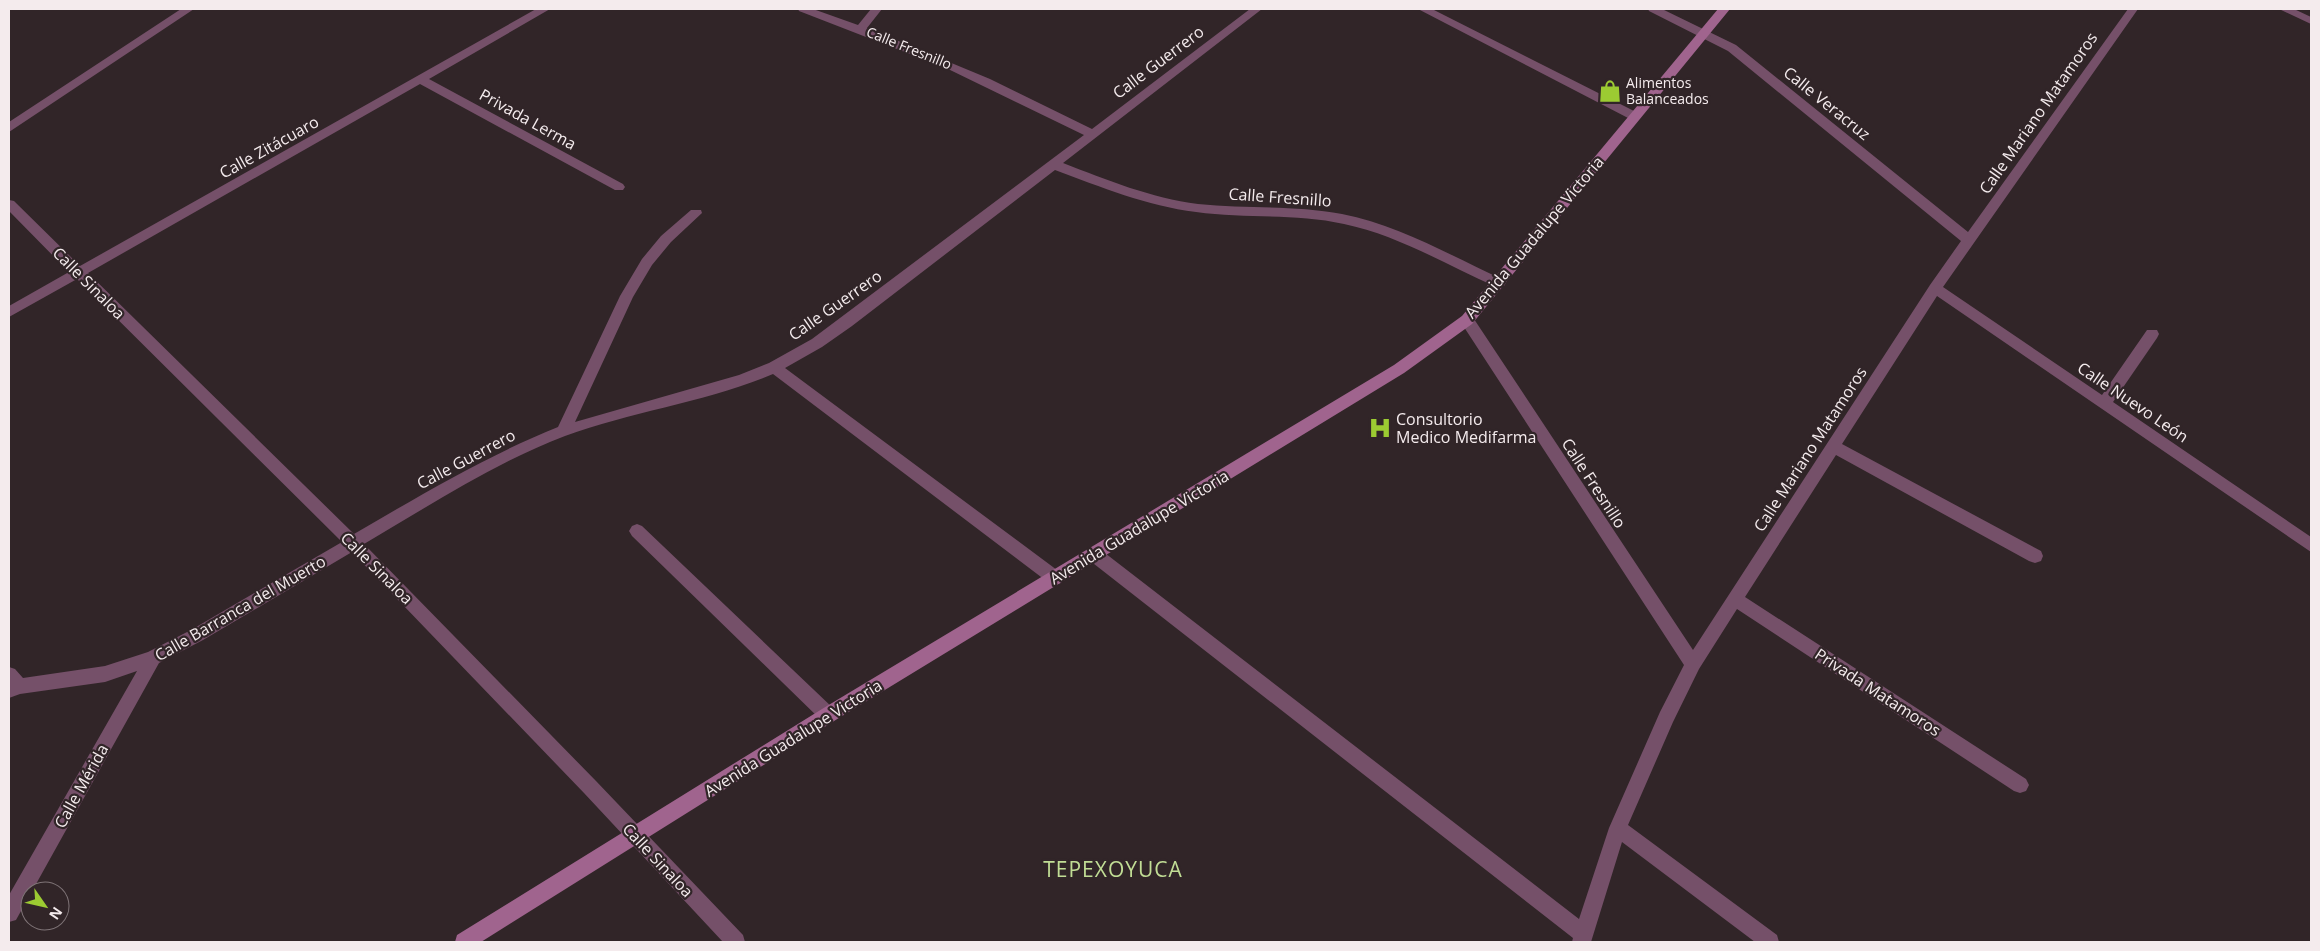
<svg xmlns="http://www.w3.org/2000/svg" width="2320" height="951" viewBox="0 0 2320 951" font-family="'Open Sans',sans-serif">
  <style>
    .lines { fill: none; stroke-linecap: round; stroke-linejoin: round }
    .street { fill: #755069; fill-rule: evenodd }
    .secondary { fill: #a0648e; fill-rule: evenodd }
    .labels { text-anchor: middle; stroke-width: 4.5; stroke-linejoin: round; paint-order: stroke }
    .far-street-label { font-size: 14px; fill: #f4ebed; stroke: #312528 }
    .far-poi-label { font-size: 14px; fill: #f4ebed; stroke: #312528; text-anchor: start }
    .street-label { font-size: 16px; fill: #f4ebed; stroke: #312528 }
    .poi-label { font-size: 16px; fill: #f4ebed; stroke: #312528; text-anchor: start }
    .near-neighbourhood-label { font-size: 21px; letter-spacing: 1px; fill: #c1dd95; stroke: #312528 }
  </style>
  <rect width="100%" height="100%" fill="#312528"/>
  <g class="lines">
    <path class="street" d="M181,9H194L9,132V122Z
      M536,9H550L429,79L623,184L625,187L623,190H615L420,84L88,273L354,534C421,495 486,456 558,427L620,296L642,259L661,236L691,210H701L702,213L671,242L652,265L633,297L575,422L739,375L769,363L812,339L1084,135L946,68L799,11L798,9H813L858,25L871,9H882L867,28L990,79L1092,129L1250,9H1262L1063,163C1107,180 1151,198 1198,204C1245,209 1294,205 1342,214C1399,225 1451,256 1504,280L1506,283L1504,286H1494C1445,264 1397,235 1344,224C1295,213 1245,219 1196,212C1147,206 1101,187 1055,170L852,326L822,347L785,368L1061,573L1063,578L1061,583L1055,585L1049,583L773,374C706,402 633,411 565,436C494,463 429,506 364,544L596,781L743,935L745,942H723L584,793L352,552L203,640L159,663L16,920L9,922V895L137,671L105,682L20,694L9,698V667L15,669L23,678L105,666L148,652L191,630L342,542L77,279L9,317V306L69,272L9,211V200L14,201L80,266Z
      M1418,9H1432L1638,113L1640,116L1634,120L1630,119Z
      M1648,9H1662L1736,45L1968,232L2128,9H2138L1943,287L2102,395L2147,330H2157L2159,334L2157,338L2113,402L2311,537V552L1937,296L1842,444L2041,551L2043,556L2041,561L2035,563L2029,561L1836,455L1745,597L2026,779L2029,785L2026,791L2020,793L2014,791L1737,609L1699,669L1673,722L1628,825L1777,935L1779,942H1755L1622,842L1591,942H1572L1573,938L1089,560L1087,555L1089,550L1095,548L1101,550L1579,919L1609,828L1660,712L1684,665L1462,324L1460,320L1462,316H1472L1693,650L1930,285L1961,241L1728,51L1649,11Z
      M2279,9H2294L2311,17V24Z
      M637,524L642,526L834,709L836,715L834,721L828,723L822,721L632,536L629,531L632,526Z"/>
    <path class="secondary" d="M1718,9H1730L1472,324L1404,373L834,721L481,942H455L457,935L822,709L1394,365L1462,316Z"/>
  </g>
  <defs>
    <symbol id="shop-bare" viewBox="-9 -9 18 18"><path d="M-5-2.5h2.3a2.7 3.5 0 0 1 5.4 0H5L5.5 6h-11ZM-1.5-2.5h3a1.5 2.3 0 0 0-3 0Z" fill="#9ccb32" stroke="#312528" stroke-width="2.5" paint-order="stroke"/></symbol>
    <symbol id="hospital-bare" viewBox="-9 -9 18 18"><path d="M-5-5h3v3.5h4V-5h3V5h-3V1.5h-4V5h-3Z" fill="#9ccb32" stroke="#312528" stroke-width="2.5" paint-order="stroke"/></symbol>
  </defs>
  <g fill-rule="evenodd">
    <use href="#shop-bare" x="1594" y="75" width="32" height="32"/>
    <use href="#hospital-bare" x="1364" y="412" width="32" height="32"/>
  </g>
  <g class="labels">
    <g class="far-street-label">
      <text transform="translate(909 48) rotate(22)" y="5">Calle Fresnillo</text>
    </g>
    <g class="far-poi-label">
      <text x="1626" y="88">Alimentos<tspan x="1626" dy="16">Balanceados</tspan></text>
    </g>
    <g class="street-label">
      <text transform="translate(1158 62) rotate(-37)" y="6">Calle Guerrero</text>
      <text transform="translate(1827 103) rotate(39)" y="6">Calle Veracruz</text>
      <text transform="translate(2038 113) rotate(-55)" y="6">Calle Mariano Matamoros</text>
      <text transform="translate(528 119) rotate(29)" y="6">Privada Lerma</text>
      <text transform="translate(269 147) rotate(-29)" y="6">Calle Zitácuaro</text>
      <text transform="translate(1280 197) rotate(4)" y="6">Calle Fresnillo</text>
      <text transform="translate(1534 237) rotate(-50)" y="6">Avenida Guadalupe Victoria</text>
      <text transform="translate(89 283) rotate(45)" y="6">Calle Sinaloa</text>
      <text transform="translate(835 305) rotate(-35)" y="6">Calle Guerrero</text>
      <text transform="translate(2133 402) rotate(34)" y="6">Calle Nuevo León</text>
      <text transform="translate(1810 449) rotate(-57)" y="6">Calle Mariano Matamoros</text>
      <text transform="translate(466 459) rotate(-28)" y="6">Calle Guerrero</text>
      <text transform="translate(1594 483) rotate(57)" y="6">Calle Fresnillo</text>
      <text transform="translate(1139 527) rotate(-31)" y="6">Avenida Guadalupe Victoria</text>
      <text transform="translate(377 568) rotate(45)" y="6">Calle Sinaloa</text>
      <text transform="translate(240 608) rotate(-30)" y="6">Calle Barranca del Muerto</text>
      <text transform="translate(1878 692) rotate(33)" y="6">Privada Matamoros</text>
      <text transform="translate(793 738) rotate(-32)" y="6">Avenida Guadalupe Victoria</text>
      <text transform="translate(81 786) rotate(-61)" y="6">Calle Mérida</text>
      <text transform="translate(658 860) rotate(47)" y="6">Calle Sinaloa</text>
    </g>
    <g class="poi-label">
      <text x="1396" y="425">Consultorio<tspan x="1396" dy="18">Medico Medifarma</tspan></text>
    </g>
    <g class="near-neighbourhood-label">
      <text x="1113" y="877">TEPEXOYUCA</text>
    </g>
  </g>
  <rect width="2320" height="951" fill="none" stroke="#f4ebed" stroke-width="20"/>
  <g transform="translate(45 906) rotate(124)"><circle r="24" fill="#312528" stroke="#7f7477"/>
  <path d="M0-4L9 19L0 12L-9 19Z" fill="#9ccb32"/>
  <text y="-8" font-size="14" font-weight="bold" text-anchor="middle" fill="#f4ebed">N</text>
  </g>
</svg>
